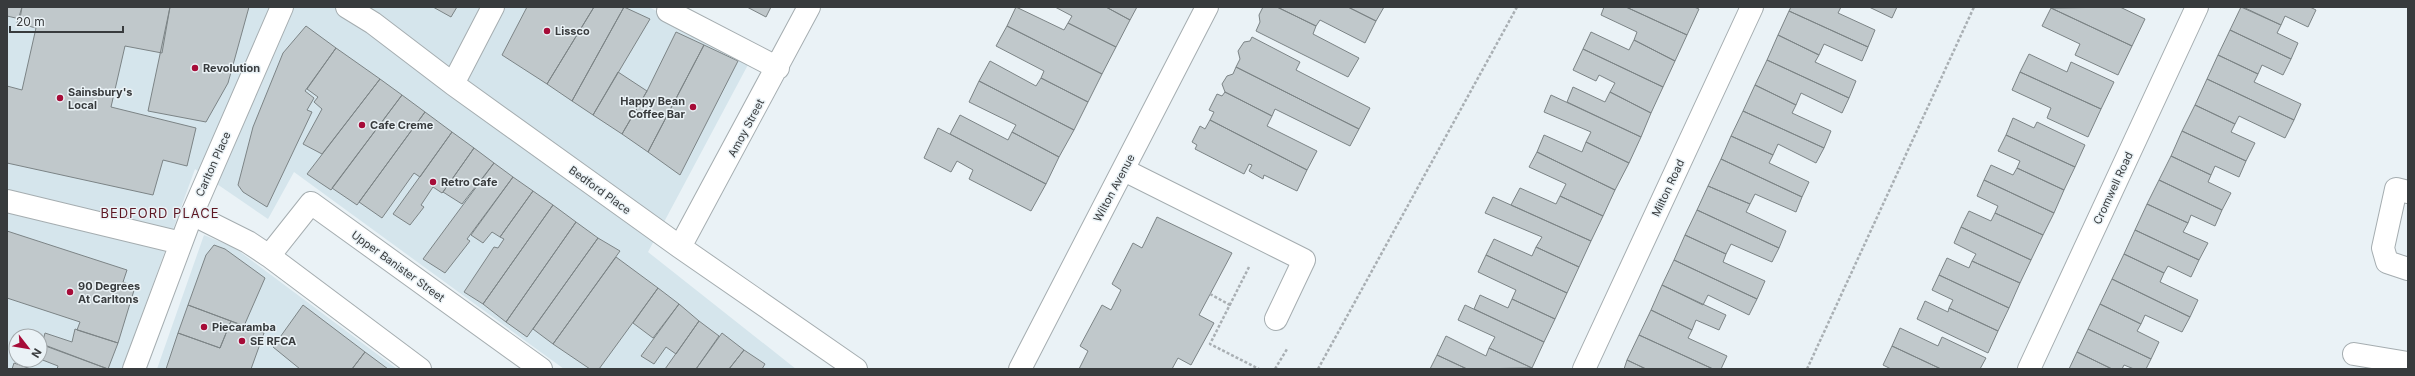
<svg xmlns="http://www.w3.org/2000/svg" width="2415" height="376" viewBox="0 0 2415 376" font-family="Inter,sans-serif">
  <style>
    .built { fill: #d5e5ec; fill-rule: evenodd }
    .building { fill: #c0c8cb; stroke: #7c8486 }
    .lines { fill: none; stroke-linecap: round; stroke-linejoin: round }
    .minor-casing { stroke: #a5adb0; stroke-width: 24 }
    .path { stroke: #a9afb3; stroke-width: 2.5; stroke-dasharray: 3 2; stroke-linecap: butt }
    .minor { stroke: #fff; stroke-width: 22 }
    .poi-dot { fill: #a60c38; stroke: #eaf2f6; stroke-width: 1.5 }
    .labels { text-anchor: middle; stroke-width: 3; stroke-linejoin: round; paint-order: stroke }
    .poi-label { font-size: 11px; font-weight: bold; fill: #383b3d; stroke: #eaf2f6; text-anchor: start }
    .street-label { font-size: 11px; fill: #383b3d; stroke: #eaf2f6 }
    .quarter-label { font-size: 13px; letter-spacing: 1px; fill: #5d1723; stroke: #eaf2f6 }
  </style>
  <rect width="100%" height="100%" fill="#eaf2f6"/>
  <path class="built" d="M7,7H649L750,61L648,252L796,369H564L294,172L268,219L195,169L122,369H7ZM16,336H40V360H16Z
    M204,235L235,248L397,369H157Z"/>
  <path class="building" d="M7,7H22L20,19L7,16Z
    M22,7H170L162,53L125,46L111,107L196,128L187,166L163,160L153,195L7,163V86L22,90L36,28L17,23Z
    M170,7H249L228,83L206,122L148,111Z
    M433,7H457L451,17Z
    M527,7H594L547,84L502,55Z
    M594,7H624L572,101L547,84Z
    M624,7L650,19L593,115L572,101Z
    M747,7H771L766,17Z
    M1016,7L1064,30L1068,23L1116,47L1102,74L1007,26Z
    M1055,7H1106L1130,20L1116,47L1068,23L1072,16Z
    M1106,7H1137L1130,20Z
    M1263,7H1277L1316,26L1313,34L1359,58L1348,77L1256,31L1260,22L1259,15Z
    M1277,7H1348L1376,21L1365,43L1320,20L1316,26Z
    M1348,7H1384L1376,21Z
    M1604,7H1626L1687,35L1675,61L1634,40L1637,32L1601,15Z
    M1626,7H1694L1699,9L1687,35Z
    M1791,7H1841L1838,13L1875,30L1868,47L1789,11Z
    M1869,7H1897L1892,18Z
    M2120,7L2145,19L2132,46L2051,8Z
    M2241,7L2281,25L2277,33L2298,43L2291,59L2230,30Z
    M2243,7H2310L2316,10L2308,27L2285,16L2281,25Z
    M2051,8L2132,46L2118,75L2075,55L2080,44L2042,26Z
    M1789,11L1868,47L1862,61L1824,44L1819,55L1778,35Z
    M306,26L336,48L305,91L314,98L307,110L312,112L267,207L243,192L238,185L253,127L283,53Z
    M1007,26L1102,74L1088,102L1041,78L1044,71L996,46Z
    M2230,30L2291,59L2283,75L2262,65L2258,74L2218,55Z
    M676,32L704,45L648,152L622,134L647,91Z
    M1591,32L1629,50L1634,40L1675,61L1663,87L1583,49Z
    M1778,35L1819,55L1815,62L1856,81L1849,98L1767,60Z
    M1252,37L1300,62L1296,70L1370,108L1359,129L1236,67L1240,59L1238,51L1244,42L1250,41Z
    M704,45L738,61L680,175L648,152Z
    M336,48L380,79L322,154L303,144L322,109L314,102L318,97L307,89Z
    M1583,49L1663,87L1651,113L1610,92L1615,83L1599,75L1596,81L1573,70Z
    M2029,54L2067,72L2071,62L2114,82L2101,109L2020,72Z
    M2218,55L2258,74L2254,82L2301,104L2294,120L2207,79Z
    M1767,60L1849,98L1842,113L1801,93L1796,105L1755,85Z
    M990,61L1036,86L1041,78L1088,102L1074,130L979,81Z
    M1236,67L1359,129L1350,146L1275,109L1272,116L1225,92L1222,84L1227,76L1233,74Z
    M618,72L647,91L622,134L593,115Z
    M2020,72L2101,109L2088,137L2047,118L2051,108L2012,90Z
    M380,79L402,95L331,190L307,174Z
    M2207,79L2294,120L2285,138L2239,116L2235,124L2195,105Z
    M979,81L1074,130L1059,157L1012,132L1016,125L969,102Z
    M1755,85L1796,105L1792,113L1831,131L1824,148L1743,111Z
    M1573,87L1605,102L1610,92L1651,113L1641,137L1567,102Z
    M1225,92L1272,116L1267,126L1317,151L1307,170L1210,120L1214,112L1209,110L1217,94L1222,96Z
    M402,95L425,112L357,205L332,188Z
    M1551,95L1641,137L1629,163L1586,142L1591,132L1544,112Z
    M2195,105L2235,124L2231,132L2255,143L2246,161L2182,131Z
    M1743,111L1824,148L1816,163L1778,144L1773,155L1731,136Z
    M425,112L452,132L420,177L414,173L382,218L359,202Z
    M960,115L1008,140L1012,132L1059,157L1046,184L950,134Z
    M2013,118L2034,128L2037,122L2085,145L2075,167L2006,135Z
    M1210,120L1307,170L1297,191L1264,175L1263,179L1249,171L1252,165L1249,164L1244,174L1195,149L1197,145L1192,142L1200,126L1205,129Z
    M938,128L1046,184L1031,211L969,179L973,170L957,161L951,172L924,158Z
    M2182,131L2246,161L2239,177L2215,166L2211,175L2171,156Z
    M452,132L474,148L443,192L442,193L433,187L421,205L424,207L410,225L393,214Z
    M1544,135L1582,152L1586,142L1629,163L1615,190L1537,152Z
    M2006,135L2075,167L2064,190L2017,168L2020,161L1998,151Z
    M1731,136L1773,155L1769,163L1809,182L1802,197L1721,159Z
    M474,148L494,163L462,204L443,192Z
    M1537,152L1615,190L1603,216L1560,196L1566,184L1529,167Z
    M2171,156L2211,175L2208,182L2231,193L2222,210L2159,180Z
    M1721,159L1802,197L1796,212L1755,194L1750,204L1708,186Z
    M494,163L513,177L467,239L470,241L445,273L423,259Z
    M1991,165L2013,175L2017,168L2064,190L2054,213L1984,180Z
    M513,177L533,191L500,237L492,232L483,243L471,235Z
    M1984,180L2054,213L2043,235L1995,213L1998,206L1977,196Z
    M2159,180L2222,210L2215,226L2191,215L2188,223L2147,204Z
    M1708,186L1750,204L1746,212L1786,231L1779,248L1697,210Z
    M1520,188L1556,204L1560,196L1603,216L1591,241L1511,205Z
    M533,191L553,205L483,304L464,292L494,247L498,248L504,239L500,237Z
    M1493,197L1591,241L1579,267L1536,247L1542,237L1485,213Z
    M2147,204L2188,223L2183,232L2208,243L2199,260L2135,230Z
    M553,205L576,222L506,322L483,304Z
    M1697,210L1779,248L1772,262L1731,244L1726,254L1685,235Z
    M1969,211L1991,221L1995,213L2043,235L2031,260L1961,227Z
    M1157,217L1232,253L1199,315L1214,323L1191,365L1178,358L1172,369H1079L1088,351L1080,346L1102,305L1111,310L1121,290L1112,284L1133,243L1142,248Z
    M576,222L598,238L527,337L506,322Z
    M1961,227L2031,260L2020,283L1972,261L1976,254L1954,243Z
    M2135,230L2199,260L2191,277L2168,266L2164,273L2124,254Z
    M7,231L127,270L123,282L135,287L118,343L77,330L80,322L7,298Z
    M1685,235L1726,254L1723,262L1765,281L1757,299L1674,260Z
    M598,238L620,251L553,344L533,329Z
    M1494,239L1532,256L1536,247L1579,267L1567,293L1486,255Z
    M214,245L225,249L265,278L244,326L188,305L206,255Z
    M2124,254L2164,273L2160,282L2198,300L2190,317L2112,279Z
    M1486,255L1567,293L1555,319L1512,299L1516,290L1478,272Z
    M616,257L658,288L599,369H590L553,344Z
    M1947,258L1969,268L1972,261L2020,283L2009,308L1939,275Z
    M1674,260L1757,299L1749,315L1708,295L1703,305L1662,285Z
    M1939,275L2009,308L1998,331L1949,308L1953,300L1932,290Z
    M2112,279L2190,317L2182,332L2145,315L2141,324L2100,304Z
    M1662,285L1726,315L1719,330L1696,320L1692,330L1651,310Z
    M658,288L679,304L653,338L633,323Z
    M1480,295L1508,308L1512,299L1555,319L1544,342L1474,309Z
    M1925,301L1948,312L1949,308L1998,331L1988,353L1917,319Z
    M679,304L699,321L676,354L666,347L654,364L641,356Z
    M2100,304L2141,324L2137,331L2159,342L2151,359L2088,329Z
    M188,305L231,321L220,348L178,333Z
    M303,305L365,352L352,369H300L273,347Z
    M1465,305L1544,342L1532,368L1489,348L1495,337L1458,320Z
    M1651,310L1692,330L1688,338L1727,356L1721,369H1713L1639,335Z
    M231,321L264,333L251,369H166L178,333L220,348Z
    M699,321L719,336L696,369H665Z
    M1900,328L1938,346L1942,337L1986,358L1980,369H1941L1892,346Z
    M75,329L118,343L108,369L42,344L45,333L72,342Z
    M2088,329L2151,359L2146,369H2134L2124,365L2122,369H2112L2077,352Z
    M722,333L744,350L729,369H696Z
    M1639,335L1713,369H1646L1627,360Z
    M1446,336L1486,356L1489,348L1532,368L1467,369L1437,355Z
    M40,344L108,369H57L58,366L40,359Z
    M1892,346L1941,369H1891L1883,365Z
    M744,350L765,364L762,369H729Z
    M365,352L388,369H352Z
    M2077,352L2112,369H2069Z
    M1437,355L1467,369H1430Z
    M1627,360L1646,369H1624Z
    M14,363L31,369H12Z"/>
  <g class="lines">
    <defs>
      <path id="minor" d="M347,7L373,23L453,84L680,247L856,369
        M668,11L778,68
        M453,84L493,7
        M1124,170L1304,260L1276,319
        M2408,192L2396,189L2383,248L2387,262L2408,269
        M7,201L181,243
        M192,214L248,242L269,256
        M680,247L809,7
        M2354,354L2408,363
        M134,369L192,214L282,7
        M420,369L269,256L311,203L541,369
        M1020,369L1207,7
        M1584,369L1752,7
        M2029,369L2197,7"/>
    </defs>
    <use href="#minor" class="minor-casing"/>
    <path class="path" d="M1249,267L1210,344L1259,369
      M1210,294L1230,305
      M1275,369L1287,349
      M1318,369L1517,7
      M1807,369L1974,7"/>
    <use href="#minor" class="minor"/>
  </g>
  <g class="poi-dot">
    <circle cx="547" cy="31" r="4"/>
    <circle cx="195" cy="68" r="4"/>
    <circle cx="60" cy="98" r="4"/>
    <circle cx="693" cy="107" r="4"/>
    <circle cx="362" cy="125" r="4"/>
    <circle cx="433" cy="182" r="4"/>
    <circle cx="70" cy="292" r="4"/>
    <circle cx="204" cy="327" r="4"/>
    <circle cx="242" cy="341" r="4"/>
  </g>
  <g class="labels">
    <g class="poi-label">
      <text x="555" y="35">Lissco</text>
      <text x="203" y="72">Revolution</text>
      <text x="68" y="96">Sainsbury's<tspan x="68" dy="13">Local</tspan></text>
      <text x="685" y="105" text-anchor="end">Happy Bean<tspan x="685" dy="13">Coffee Bar</tspan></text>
      <text x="370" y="129">Cafe Creme</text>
      <text x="441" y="186">Retro Cafe</text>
      <text x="78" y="290">90 Degrees<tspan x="78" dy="13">At Carltons</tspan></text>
      <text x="212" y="331">Piecaramba</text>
      <text x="250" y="345">SE RFCA</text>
    </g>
    <g class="street-label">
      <text transform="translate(746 128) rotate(-62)" y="4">Amoy Street</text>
      <text transform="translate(213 164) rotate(-66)" y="4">Carlton Place</text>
      <text transform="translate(1114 188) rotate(-62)" y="4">Wilton Avenue</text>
      <text transform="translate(1668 188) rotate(-65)" y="4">Milton Road</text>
      <text transform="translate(2113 188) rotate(-65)" y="4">Cromwell Road</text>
      <text transform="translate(600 190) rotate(36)" y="4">Bedford Place</text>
      <text transform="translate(398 266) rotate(36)" y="4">Upper Banister Street</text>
    </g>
    <g class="quarter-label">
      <text x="160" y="218">BEDFORD PLACE</text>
    </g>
  </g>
  <rect width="2415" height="376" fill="none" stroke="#383b3d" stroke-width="16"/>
  <g transform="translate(28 348) rotate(121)"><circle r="19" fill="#eaf2f6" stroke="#a3a9ac"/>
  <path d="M0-3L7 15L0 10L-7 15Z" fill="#a60c38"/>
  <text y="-6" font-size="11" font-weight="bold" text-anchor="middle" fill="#383b3d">N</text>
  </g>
  <path d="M10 26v6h113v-6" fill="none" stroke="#383b3d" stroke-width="2"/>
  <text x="16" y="26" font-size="12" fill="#383b3d" stroke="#eaf2f6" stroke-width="3" paint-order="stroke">20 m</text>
</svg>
